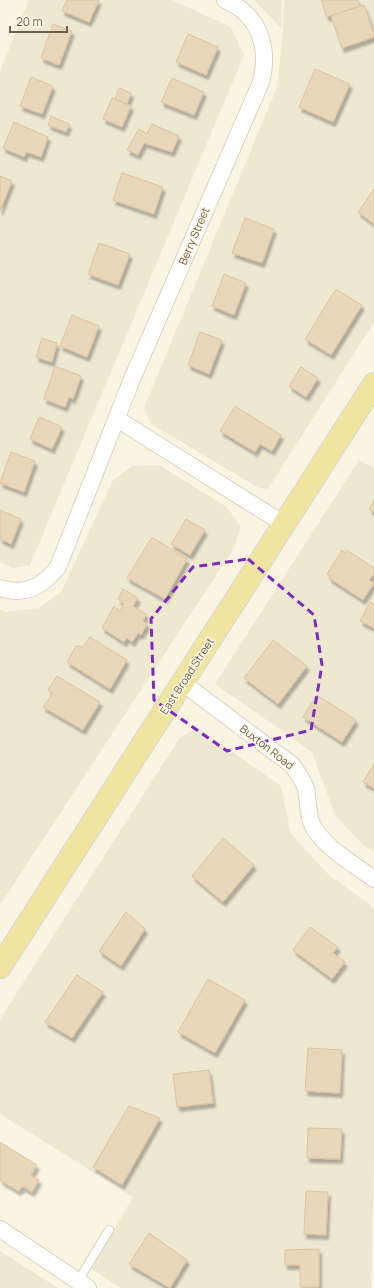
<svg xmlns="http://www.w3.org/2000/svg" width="374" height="1288" viewBox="0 0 374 1288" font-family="Manrope,sans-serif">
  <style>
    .residential { fill: #efe8d1 }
    .building { fill: #e8d7bb; stroke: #dbc39f; filter: url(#shadow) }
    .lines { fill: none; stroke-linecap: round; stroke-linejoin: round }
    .lane-casing { stroke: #dcd2bf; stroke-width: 10 }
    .street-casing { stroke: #dcd2bf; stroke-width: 18 }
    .primary-casing { stroke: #d9d5d0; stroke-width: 24 }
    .lane { stroke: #fff; stroke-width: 8 }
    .street { stroke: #fff; stroke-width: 16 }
    .primary { stroke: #f0e4a1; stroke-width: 22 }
    .marked { fill: none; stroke: #7b2cbf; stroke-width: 3; stroke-dasharray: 8 5; stroke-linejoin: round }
    .labels { text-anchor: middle; stroke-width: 3; stroke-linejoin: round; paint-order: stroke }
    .street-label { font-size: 11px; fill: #6d5f4c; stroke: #fcf9e7 }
  </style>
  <defs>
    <filter id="shadow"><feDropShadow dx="2.5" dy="4.5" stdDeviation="1" flood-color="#0004"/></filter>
  </defs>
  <rect width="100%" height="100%" fill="#f9f5e2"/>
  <path class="residential" d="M29,0H172L231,27L244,55L30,565L13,568L0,562V71Z
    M254,0H282L281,28Z
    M284,0H374V322L268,489L259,488L151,424L144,408L277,87L283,32Z
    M359,460L374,468V852L362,844L335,815L312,752L215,684Z
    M159,465L227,507L241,527L234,548L0,905V610L5,612L39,608L61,592L113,480L132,466Z
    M197,727L281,786L291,834L329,875L373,907L374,911V1160L371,1288H121L91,1269L133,1197L0,1114V1019L179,739Z
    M0,1251L58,1288H0Z"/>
  <path class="building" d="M67,0H99L89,22L62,11Z
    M321,0H358L360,6L327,17Z
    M364,5L374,34V37L342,48L331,16Z
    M53,24L72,31L59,65L41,58Z
    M188,34L218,47L206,75L176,62Z
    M315,69L350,84L333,122L299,107Z
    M31,77L53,86L42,114L20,106Z
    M172,78L204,92L194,115L161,102Z
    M119,88L131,93L127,104L115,99Z
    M112,98L131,106L122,127L103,119Z
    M51,116L69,124L66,132L48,125Z
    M14,122L48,137L41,157L26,152L24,157L3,148Z
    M152,124L179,136L172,152L144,143L138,155L127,150L139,129L147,134Z
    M122,173L163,187L154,214L113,200Z
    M0,176L12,181L0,211Z
    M374,189V224L358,212Z
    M245,218L274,229L262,263L232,253Z
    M99,243L130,254L118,285L88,274Z
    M224,274L246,283L234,315L212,306Z
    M336,289L362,305L331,355L305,339Z
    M72,315L99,326L87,357L60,346Z
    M200,332L222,340L209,374L188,365Z
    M42,338L57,343L52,362L36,357Z
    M55,366L81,376L73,399L69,397L65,407L44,399Z
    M301,367L318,378L306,397L289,386Z
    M235,406L281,435L272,451L260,444L255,452L220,431Z
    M39,417L62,427L52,449L30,439Z
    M11,452L35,461L24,492L0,483Z
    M374,500V512L369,509Z
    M0,510L21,519L11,544L0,539Z
    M186,519L205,530L190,555L171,544Z
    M152,537L187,559L165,599L127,578Z
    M342,550L346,553L347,550L374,568V574L369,580L374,583L363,600L329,578L330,576L327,574Z
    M123,589L138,598L133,606L146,614L143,621L147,624L141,635L138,633L132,642L127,638L124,642L102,628L114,606L120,611L124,604L118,599Z
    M370,602L374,604V628L360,621Z
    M90,637L127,660L110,689L67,662L76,646L83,647Z
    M273,640L307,666L278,704L244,678Z
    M57,676L100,702L83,730L43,707L53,693L48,690Z
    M317,695L356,720L342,742L303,717Z
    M374,764V788L363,782Z
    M223,838L254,865L223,902L192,876Z
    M126,912L145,929L121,966L99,951Z
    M310,927L338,947L333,953L345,962L332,979L293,950Z
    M77,975L103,992L72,1038L45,1022Z
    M208,979L245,1000L215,1053L178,1032Z
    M308,1048L342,1050L340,1093L305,1091Z
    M209,1070L213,1103L177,1107L173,1074Z
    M129,1106L160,1118L122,1185L93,1167Z
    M308,1128L342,1129L340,1159L307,1158Z
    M0,1142L37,1165L31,1175L39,1180L32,1192L23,1187L18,1191L0,1180Z
    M306,1191L328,1192L326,1235L304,1234Z
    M149,1233L187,1260L170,1288L129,1264Z
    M319,1249V1287H300V1265H285V1250Z"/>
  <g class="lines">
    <defs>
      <path id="lane" d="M78,1281L109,1230"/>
      <path id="street" d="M117,419L284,524
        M0,588C25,596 42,587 58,567L132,379L261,82C270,48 259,14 225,0
        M183,683L292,765C298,773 303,780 306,789C308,800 308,812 311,822C320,845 355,865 374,879
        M0,1229L88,1288"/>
      <path id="primary" d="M0,967L374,384"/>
    </defs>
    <use href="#lane" class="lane-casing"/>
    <use href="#street" class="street-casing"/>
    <use href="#primary" class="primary-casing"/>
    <use href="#lane" class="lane"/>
    <use href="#street" class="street"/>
    <use href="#primary" class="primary"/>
  </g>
  <path class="marked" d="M248,559L314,615L322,665L311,730L227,751L154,700L151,619L193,567Z"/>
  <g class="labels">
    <g class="street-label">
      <text transform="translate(194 236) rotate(-67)" y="4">Berry Street</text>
      <text transform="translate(187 676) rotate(-57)" y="4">East Broad Street</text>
      <text transform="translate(267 747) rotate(38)" y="4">Buxton Road</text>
    </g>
  </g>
  <path d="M10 26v6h57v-6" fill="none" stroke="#6d5f4c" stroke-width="2"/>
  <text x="16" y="26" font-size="12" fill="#6d5f4c" stroke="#fcf9e7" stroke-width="3" paint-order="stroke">20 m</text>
</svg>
